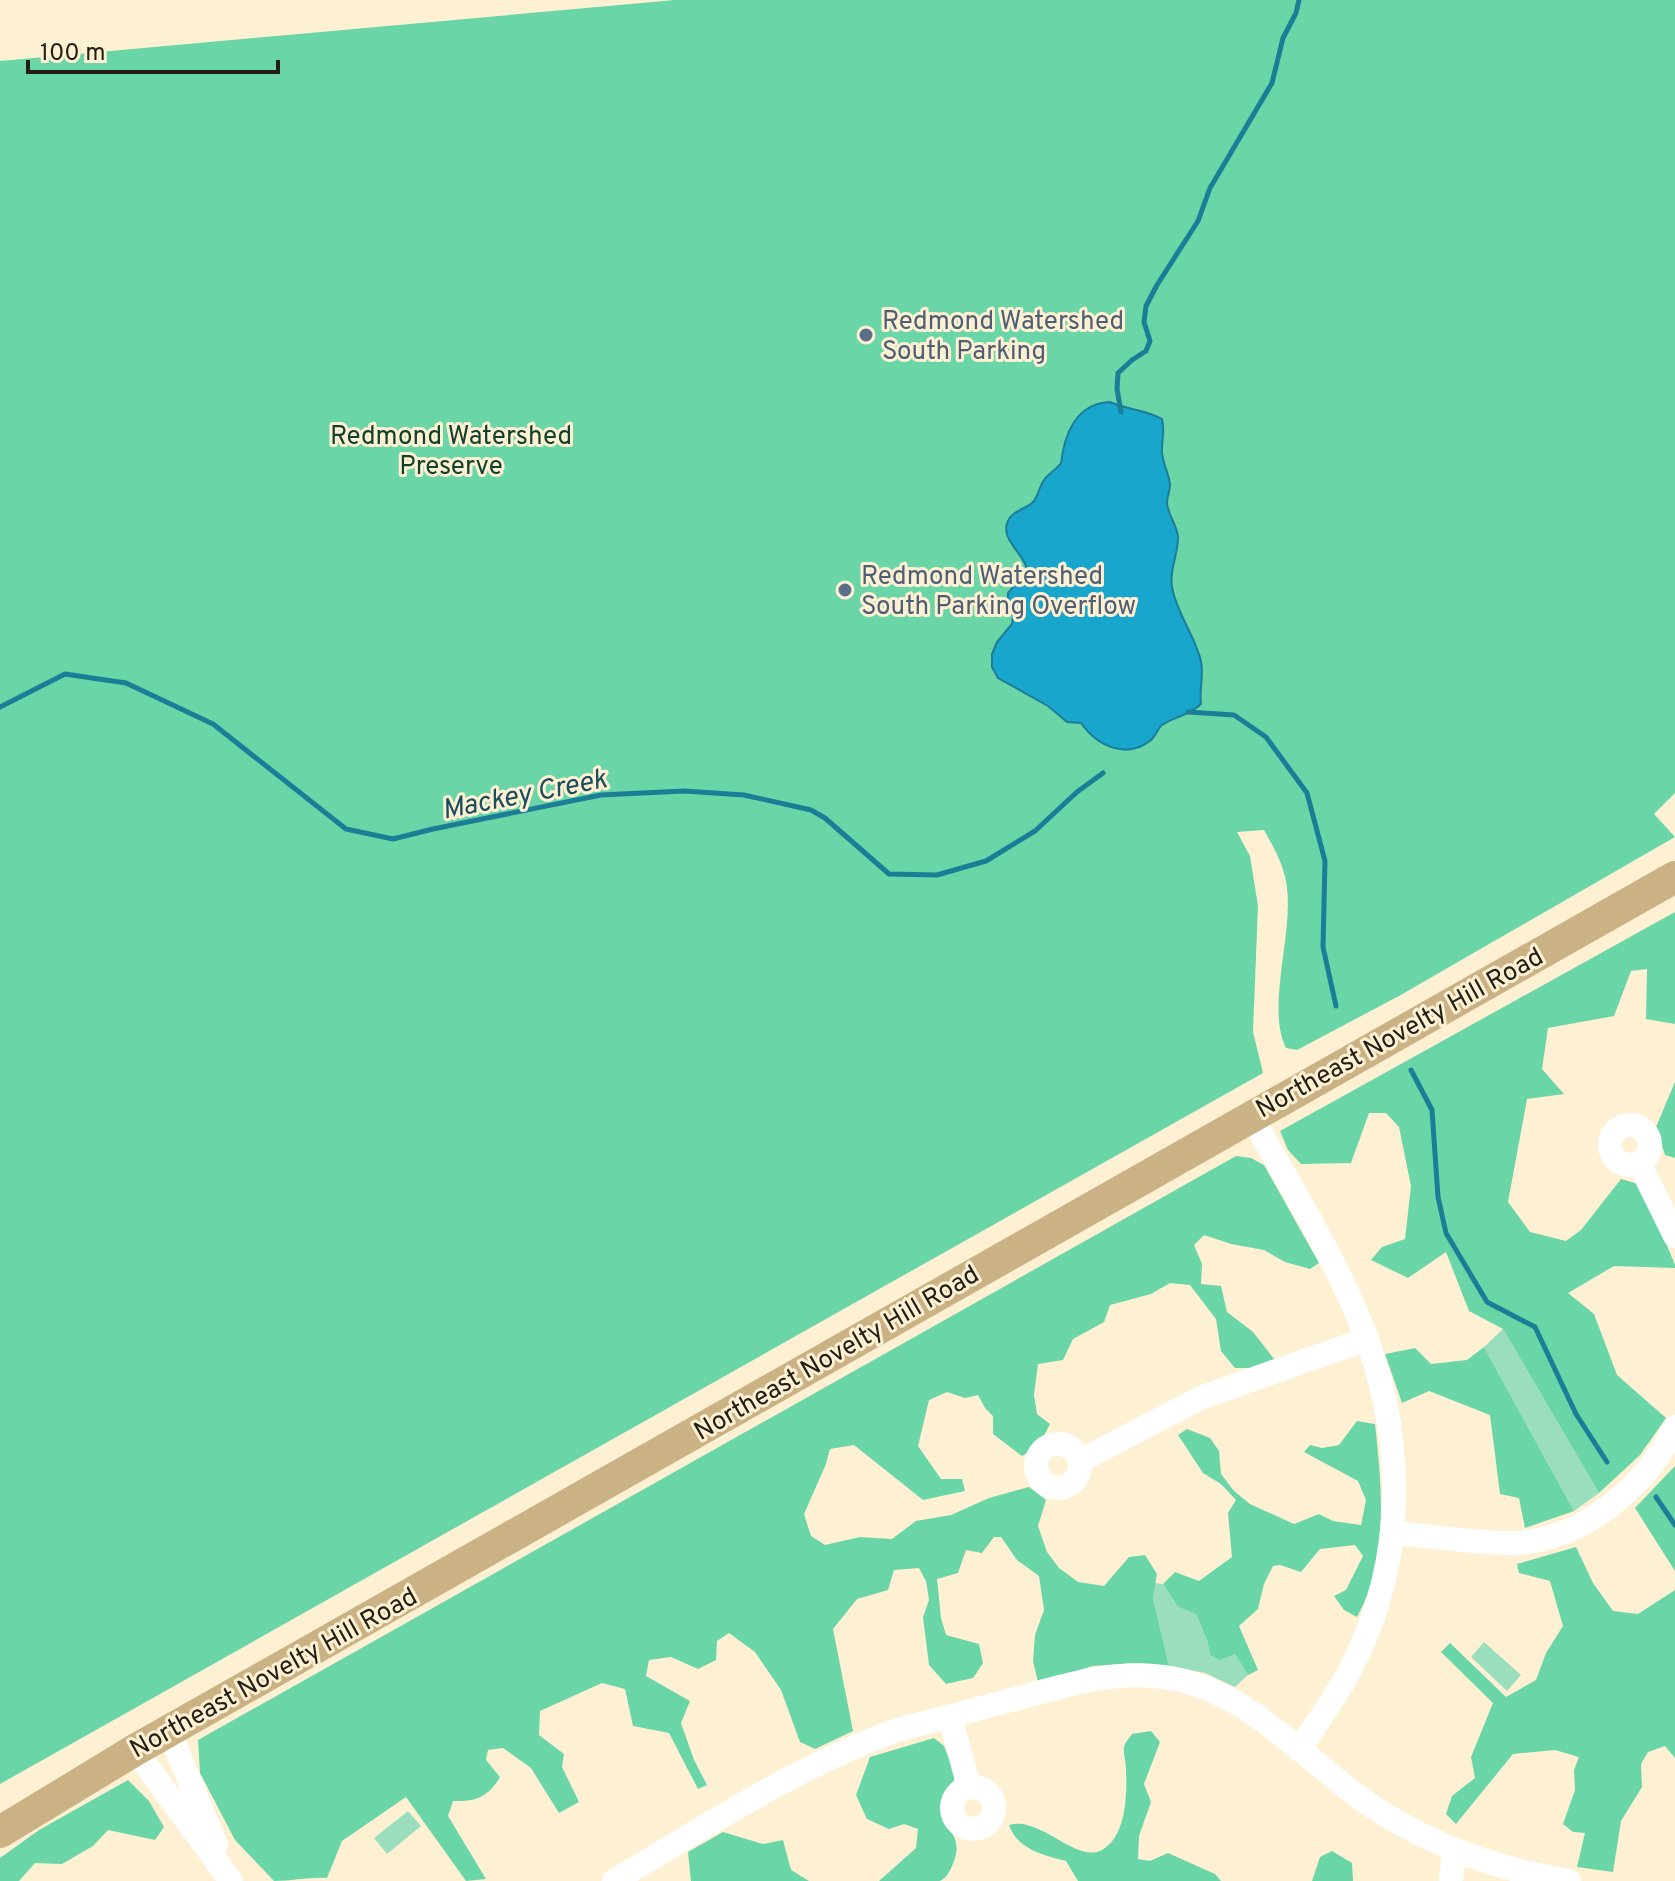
<svg xmlns="http://www.w3.org/2000/svg" width="1675" height="1881" viewBox="0 0 1675 1881" font-family="Overpass,sans-serif">
  <style>
    .green { fill: #9bdebe }
    .forest { fill: #6ad6a7 }
    .water { fill: #18a6cd; stroke: #1b7d96; stroke-width: 2 }
    .lines { fill: none; stroke-linecap: round; stroke-linejoin: round }
    .stream { stroke: #1b7d96; stroke-width: 5 }
    .minor { stroke: #fff; stroke-width: 24 }
    .major { stroke: #cbb285; stroke-width: 32 }
    .service-dot { fill: #5c6f8a; stroke: #fef0d3; stroke-width: 3 }
    .labels { text-anchor: middle; stroke-width: 6; stroke-linejoin: round; paint-order: stroke }
    .service-label { font-size: 26px; fill: #4e5e75; stroke: #fef0d3; text-anchor: start }
    .park-label { font-size: 26px; fill: #11402d; stroke: #fef0d3 }
    .street-label { font-size: 26px; fill: #231e14; stroke: #fef0d3 }
    .water-label { font-size: 28px; font-style: italic; fill: #194d5e; stroke: #fef0d3 }
  </style>
  <rect width="100%" height="100%" fill="#fef0d3"/>
  <path class="green" d="M1503,1329L1599,1493L1574,1511L1484,1347Z
    M1155,1583L1163,1584L1178,1607L1196,1614L1207,1640L1210,1655L1235,1654L1248,1675L1235,1687L1205,1673L1169,1666L1153,1598Z
    M1484,1642L1521,1675L1507,1691L1471,1657Z
    M408,1811L421,1826L387,1854L374,1838Z"/>
  <path class="forest" d="M675,0H1675V793L1654,814L1675,837L1399,996L1297,1050L1286,1048C1266,1008 1293,935 1287,888C1285,867 1274,848 1264,830L1237,832L1250,856L1258,906L1253,1032L1263,1073L0,1784V61Z
    M1675,912V1024L1646,1019L1647,969L1631,971L1614,1016L1548,1028L1542,1069L1564,1094L1527,1099L1508,1202L1530,1232L1566,1241L1581,1230L1621,1179L1642,1185L1675,1265V1268L1614,1266L1568,1293L1594,1314L1617,1375L1666,1418L1640,1455L1599,1493L1503,1329L1469,1311L1446,1252L1408,1278L1371,1260L1382,1247L1405,1239L1411,1186L1399,1127L1386,1113H1369L1351,1163L1301,1164L1288,1150L1280,1131Z
    M1675,1082V1158L1665,1155L1656,1127Z
    M1236,1156L1251,1158L1264,1165L1319,1263L1310,1269L1285,1262L1264,1250L1231,1244L1204,1235L1194,1245L1202,1264L1201,1284L1221,1286L1227,1312L1253,1332L1275,1360L1253,1368H1235L1221,1351L1216,1319L1190,1285L1170,1283L1151,1294L1110,1305L1104,1322L1073,1339L1063,1360L1038,1364L1034,1395L1037,1414L1050,1424L1039,1445L1022,1456L993,1434V1416L985,1408L978,1395L965,1398L947,1392L929,1400L918,1446L941,1479H962L965,1491L923,1500L854,1445L830,1449L826,1464L804,1514L811,1536L825,1545L860,1537L892,1539L916,1521L951,1515L989,1498L1029,1487L1046,1500L1038,1526L1047,1552L1059,1568L1078,1582L1104,1586L1129,1557L1145,1555L1157,1574L1153,1598L1169,1666L1137,1663L1093,1666L1038,1682L1033,1661L1035,1635L1044,1610L1039,1576L1017,1560L1001,1537H994L982,1553L966,1550L958,1573L937,1579L941,1618L946,1635L979,1644L983,1663L973,1678L946,1684L929,1665L923,1617L929,1600L926,1581L919,1568L894,1570L888,1590L857,1599L833,1629L853,1731L815,1749L800,1742L781,1690L755,1652L729,1633L717,1641L716,1660L698,1669L671,1657L649,1660L646,1676L690,1701L681,1723L694,1760L707,1785L698,1789L669,1733L633,1726L625,1689L602,1683L540,1711L539,1735L564,1754L562,1767L579,1802L559,1813L531,1768L503,1748L488,1750L486,1760L500,1777C488,1797 476,1802 453,1801L448,1816L486,1879L466,1881L406,1797L342,1841L327,1878C308,1877 292,1881 274,1881L235,1840L200,1773L198,1740Z
    M1484,1347L1574,1511L1525,1528L1519,1498L1500,1494L1490,1415L1429,1391L1402,1403L1385,1354L1415,1348L1431,1364L1467,1360Z
    M1357,1421L1375,1424C1382,1487 1389,1560 1357,1617L1344,1610L1334,1596L1346,1590L1363,1556L1355,1545L1320,1549L1301,1572L1280,1565L1273,1566L1264,1584L1258,1609L1239,1626L1258,1670L1248,1675L1235,1654L1220,1660L1210,1655L1207,1640L1196,1614L1178,1607L1163,1584L1175,1572L1199,1581L1232,1557L1228,1513L1236,1500L1221,1484L1203,1473L1178,1435L1187,1429L1210,1438L1219,1451L1221,1474L1234,1491L1250,1504L1294,1524L1319,1514L1333,1521L1361,1525L1366,1500L1358,1481L1304,1452L1310,1445L1322,1448L1339,1445Z
    M1675,1466V1571L1635,1508Z
    M1576,1547L1593,1583L1613,1611L1638,1614L1675,1590V1758L1665,1746L1648,1752L1641,1764L1642,1787L1621,1821L1613,1872L1577,1867L1585,1833L1573,1832L1563,1824L1575,1790L1574,1770L1579,1757L1555,1750L1513,1754L1456,1824L1446,1814L1452,1796L1475,1778L1471,1757L1493,1703L1441,1652L1450,1643L1506,1697L1536,1680L1546,1653L1563,1626L1550,1581L1519,1573L1517,1564Z
    M1151,1731L1160,1742L1144,1784L1151,1802L1139,1836L1138,1859L1150,1861L1168,1853L1215,1874L1221,1881H1078L1066,1861C1043,1855 1018,1850 1009,1825C1041,1816 1076,1864 1102,1850C1127,1836 1127,1793 1126,1769C1126,1761 1122,1751 1125,1744C1127,1740 1130,1737 1132,1734Z
    M934,1738L944,1746L956,1776C952,1785 945,1796 945,1806C944,1835 966,1835 952,1866C949,1873 947,1877 940,1881H879L916,1848L918,1829L904,1824L889,1829L867,1819L856,1795L870,1757Z
    M128,1780L149,1801L164,1827L155,1840L108,1830L93,1846L62,1864L35,1863L19,1881H0V1858L39,1830Z
    M723,1832L763,1844L783,1840L791,1870L809,1881H691L688,1852Z
    M1332,1851L1352,1863L1353,1881H1312L1320,1857Z"/>
  <path class="water" d="M1110,402C1127,410 1145,409 1162,419C1165,431 1162,437 1162,449C1161,461 1169,472 1170,485C1170,491 1167,497 1167,503C1168,516 1178,526 1178,538C1178,556 1169,569 1172,587C1176,612 1195,636 1201,661C1204,676 1199,689 1201,704C1189,716 1175,716 1162,725C1158,728 1156,736 1151,740C1127,760 1097,746 1081,723L1067,722L1048,706L998,678L992,667V654L997,642L1012,624L1013,615L1008,607V593L1027,570C1025,554 999,539 1008,521C1012,511 1026,509 1033,502C1038,497 1039,487 1044,480C1048,474 1057,469 1061,463C1062,460 1062,454 1063,451C1068,425 1082,403 1110,402Z"/>
  <g class="lines">
    <path class="stream" d="M1121,412L1117,389L1118,373L1132,360L1146,351L1150,341L1144,322L1146,306L1157,285L1198,221L1210,188L1272,83L1283,38L1296,13L1299,0
      M0,707L65,674L126,683L213,724L346,829L393,839L433,829L601,795L684,791L744,795L811,810L825,818L889,874L937,875L986,861L1035,831L1077,792L1103,773
      M1188,712L1234,715L1266,737L1307,793L1325,861L1323,947L1336,1006
      M1411,1070L1432,1110L1438,1197L1446,1233L1487,1302L1535,1327L1576,1414L1607,1462
      M1656,1497L1675,1525"/>
    <path class="minor" d="M1251,1115C1287,1181 1328,1246 1357,1314C1406,1429 1409,1556 1351,1668C1337,1696 1316,1723 1299,1750
      M1610 1145a20 20 0 1 1 40 0a20 20 0 1 1-40 0Z
      M1639,1163L1675,1236
      M1036 1466a22 22 0 1 1 44 0a22 22 0 1 1-44 0Z
      M1080,1461L1200,1398L1367,1339
      M1394,1533C1433,1536 1473,1543 1511,1543C1581,1542 1646,1487 1675,1427
      M950,1717L969,1787
      M169,1731L216,1845
      M135,1750L231,1881
      M952 1808a21 21 0 1 1 42 0a21 21 0 1 1-42 0Z
      M614,1881C706,1826 796,1767 897,1730C936,1720 975,1710 1015,1699C1064,1686 1112,1670 1163,1677C1245,1687 1303,1758 1367,1803C1429,1845 1495,1869 1569,1881
      M1451,1881L1454,1851"/>
    <path class="major" d="M0,1832L135,1750L1675,877"/>
  </g>
  <g class="service-dot">
    <circle cx="866" cy="335" r="8"/>
    <circle cx="845" cy="590" r="8"/>
  </g>
  <g class="labels">
    <g class="service-label">
      <text x="882" y="329">Redmond Watershed<tspan x="882" dy="30">South Parking</tspan></text>
      <text x="861" y="584">Redmond Watershed<tspan x="861" dy="30">South Parking Overflow</tspan></text>
    </g>
    <g class="park-label">
      <text x="451" y="444">Redmond Watershed<tspan x="451" dy="30">Preserve</tspan></text>
    </g>
    <g class="street-label">
      <text transform="translate(1399 1032) rotate(-29)" y="9">Northeast Novelty Hill Road</text>
      <text transform="translate(836 1352) rotate(-30)" y="9">Northeast Novelty Hill Road</text>
      <text transform="translate(273 1672) rotate(-29)" y="9">Northeast Novelty Hill Road</text>
    </g>
    <g class="water-label">
      <text transform="translate(524 793) rotate(-11)" y="10">Mackey Creek</text>
    </g>
  </g>
  <path d="M28 60v12h250v-12" fill="none" stroke="#231e14" stroke-width="4"/>
  <text x="40" y="60" font-size="24" fill="#231e14" stroke="#fef0d3" stroke-width="6" paint-order="stroke">100 m</text>
</svg>
